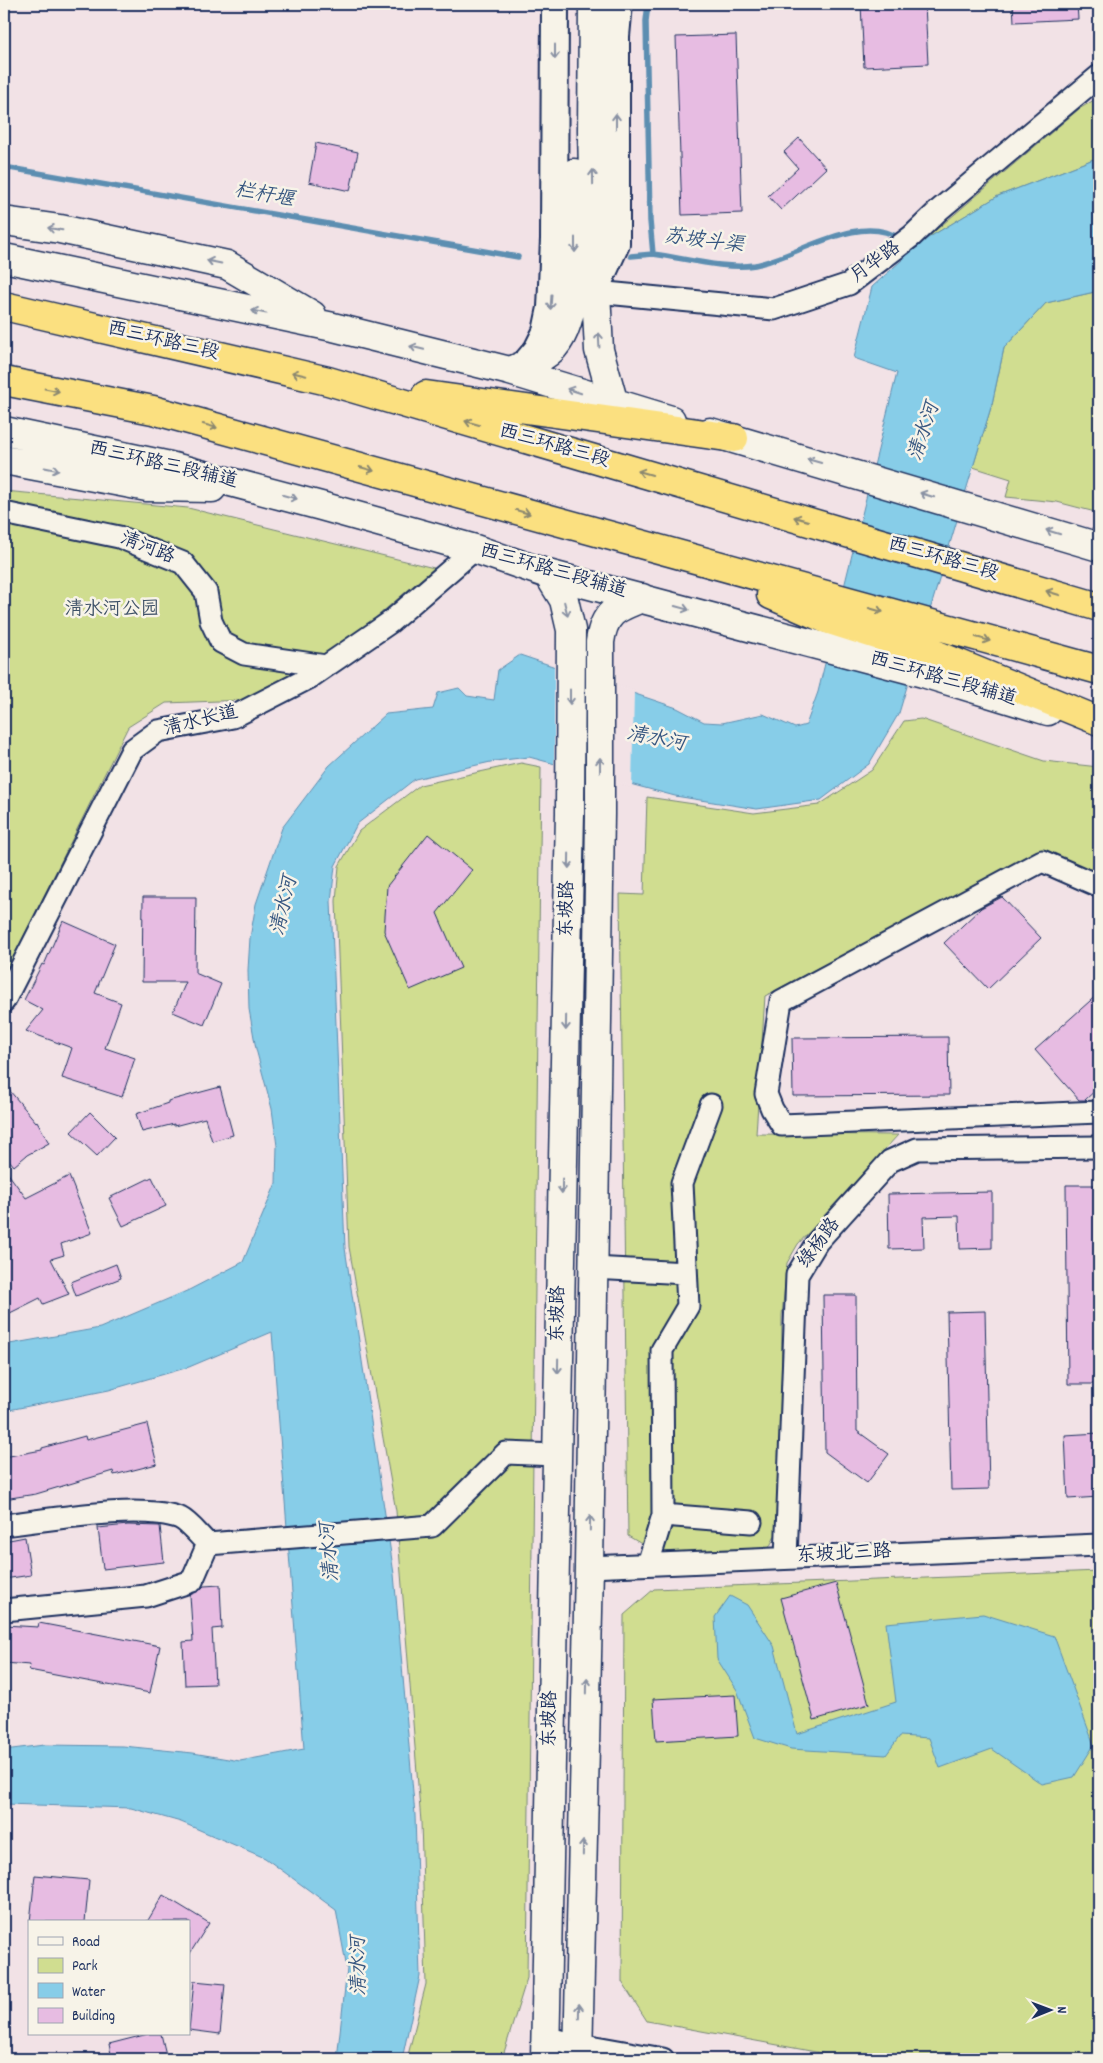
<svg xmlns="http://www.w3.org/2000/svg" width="1103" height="2063" viewBox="0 0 1103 2063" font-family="Dekko,'LXGW WenKai TC',sans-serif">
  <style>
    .green { fill: #d0dd90; stroke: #768677 }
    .water { fill: #87cde8; stroke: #5c8eb1 }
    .pier { fill: #f2e2e6 }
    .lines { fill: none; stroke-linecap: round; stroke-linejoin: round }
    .stream { stroke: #5c8eb1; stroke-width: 5.5 }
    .building { fill: #e7bce2; stroke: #1b2f5e }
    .minor-casing { stroke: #1b2f5e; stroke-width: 25 }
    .tertiary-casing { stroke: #1b2f5e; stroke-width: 30 }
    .secondary-casing { stroke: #1b2f5e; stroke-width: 31 }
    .trunk-casing { stroke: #1b2f5e; stroke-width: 31 }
    .minor { stroke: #f7f3e8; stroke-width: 21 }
    .tertiary { stroke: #f7f3e8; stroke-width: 26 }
    .secondary { stroke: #f7f3e8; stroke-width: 28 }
    .trunk { stroke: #fbe080; stroke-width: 28 }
    .oneway { stroke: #8991a3 }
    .oneway2 { stroke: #8b886f }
    .labels { text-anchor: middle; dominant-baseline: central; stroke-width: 5; stroke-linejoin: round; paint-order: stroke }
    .street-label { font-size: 19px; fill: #1b2f5e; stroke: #f7f3e8 }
    .park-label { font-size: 19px; fill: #3f5268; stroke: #f7f3e8 }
    .water-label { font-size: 20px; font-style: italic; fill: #365680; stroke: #f7f3e8 }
  </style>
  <rect width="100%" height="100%" fill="#f2e2e6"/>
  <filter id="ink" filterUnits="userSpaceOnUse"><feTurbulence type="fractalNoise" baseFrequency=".02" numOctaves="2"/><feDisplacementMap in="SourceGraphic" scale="10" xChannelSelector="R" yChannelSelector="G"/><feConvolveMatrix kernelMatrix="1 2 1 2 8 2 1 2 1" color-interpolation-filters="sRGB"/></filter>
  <g filter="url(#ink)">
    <path class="green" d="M1099,97V157L998,196L923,241L1079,109Z
      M1099,291V513L1057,502L1006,497L1011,479L973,467L992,404L1004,348L1046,303Z
      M4,491L188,508L434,568L347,642L245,700L166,703L128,727L4,976Z
      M921,719L1044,761L1099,767V876L1040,850L765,996L756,1134L898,1135L798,1244L787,1263L782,1315L780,1526L769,1548L657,1553L628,1536L620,894L644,895L647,797L754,813L819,805L872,770L904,721Z
      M521,763L541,767L527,1978L502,2059H407L426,1984L421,1822L396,1511L349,1247L336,901L339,866L359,831L420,785Z
      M1099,1571V2059H854L647,2021L622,1982L624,1615L654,1589Z"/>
    <path class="water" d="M1099,157V291L1046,303L1004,348L992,404L899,713L869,764L821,800L757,809L675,796L529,757L495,761L415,779L357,824L335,866L331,901L345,1248L394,1574L415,1815L420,1976L402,2059H337L347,1969L336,1910L265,1858L181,1822L131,1808L4,1804V1750L44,1745L123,1746L193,1753L240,1761L304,1749L272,1332L189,1367L109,1390L4,1411V1345L100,1328L189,1290L243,1262L276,1183L277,1146L272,1109L256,1049L249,1009L248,970L250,938L256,904L282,828L329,766L386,714L433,709L438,693L459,688L467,696L494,700L498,670L520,655L677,708L704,722L722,723L763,714L795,728L806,725L818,692L897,373L854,358L872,287L923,241L998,196Z
      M730,1596L747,1605L774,1646L797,1734L896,1702L886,1623L983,1614L1054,1636L1094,1745L1074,1777L1042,1784L992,1749L940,1768L929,1738L900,1736L886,1755L791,1749L755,1738L737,1690L717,1659L715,1617Z"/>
    <path class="pier" d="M554,664L634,691L632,787L554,766Z"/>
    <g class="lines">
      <path class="stream" d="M648,4L646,21L650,221L653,254C684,258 725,270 755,265C797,257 860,211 900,239
        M4,167L518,257
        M631,256L653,254"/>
    </g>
    <path class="building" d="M861,4H925L928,64L864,67Z
      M1013,4H1077L1078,19L1014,22Z
      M736,35L742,213L682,215L676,37Z
      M799,138L826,168L781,210L768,196L798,168L784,152Z
      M316,143L358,152L350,191L309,182Z
      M428,834L472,870L437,913L461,968L410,990L384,931L387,886Z
      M143,897H196L195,973L221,984L204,1025L173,1012L186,982H142Z
      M1002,897L1041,938L988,989L944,943L981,908Z
      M63,921L115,944L95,993L121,1003L105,1048L135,1058L122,1097L62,1078L72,1048L26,1031L43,1010L24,1000L42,964L44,965Z
      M1099,993V1087L1085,1100H1079L1035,1050Z
      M948,1037L949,1095L793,1096L792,1038Z
      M4,1084L36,1122L37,1121L49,1143L27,1155L14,1166L4,1154Z
      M220,1087L233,1135L212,1141L205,1118L174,1126V1124L142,1132L136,1114L168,1103V1101Z
      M90,1112L115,1137L97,1156L71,1132Z
      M4,1168L26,1198L69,1176L92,1233L61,1244L64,1255L51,1259L69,1294L43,1304L40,1298L4,1316Z
      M152,1177L166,1206L123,1226L109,1198Z
      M1066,1185H1099V1384H1068Z
      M992,1192V1248L960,1249L959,1216L923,1217L924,1248L889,1249L888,1194Z
      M116,1264L121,1278L76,1296L71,1282Z
      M823,1295H856L857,1431L889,1454L867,1483L825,1452Z
      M985,1311L989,1489L951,1490L947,1312Z
      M147,1424L157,1464L114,1475L113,1471L36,1494L4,1499V1457L42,1450V1448L85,1436L86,1440Z
      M1099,1433V1497L1068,1499L1065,1435Z
      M128,1525L160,1526L164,1562L103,1569L98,1528Z
      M25,1537L31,1575L4,1579V1541Z
      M836,1583L869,1704L814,1720L781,1598Z
      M220,1585L222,1628L212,1629L215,1684L185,1685L183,1642L193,1641L190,1595L200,1590L204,1586Z
      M39,1623L160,1646L150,1693L29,1670L30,1665L4,1663V1625L38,1627Z
      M735,1695L738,1736L656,1741L653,1699Z
      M35,1875L89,1880L85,1922H30Z
      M163,1895L209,1923L189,1955V1922H147Z
      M194,1981L225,1984L220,2034L189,2030Z
      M148,2034H161L167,2059H112L109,2044Z"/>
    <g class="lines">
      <defs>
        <path id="minor" d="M596,292L774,309L849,284L912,236L939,210L1099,76
          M4,513L119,537L183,563L206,592L211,621L221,642L244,654L326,666
          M1099,886L1042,861L781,1001L766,1094L772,1109L782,1125L1099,1112
          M4,1001L132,750L158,731L233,717L309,678L389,623L475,549
          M593,1268L686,1273
          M663,1515L751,1522
          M4,1525C48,1520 140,1503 180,1518C190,1523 200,1537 208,1544L432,1526L506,1453L556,1455
          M786,1558L797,1275L817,1242L890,1161L917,1149L1099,1147
          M648,1564L663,1515L662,1350L688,1306L682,1183L711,1105
          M589,1567L1099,1545
          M4,1610L146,1596L192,1581L208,1544
          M545,2038L663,2059"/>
        <path id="tertiary" d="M596,288L616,244V36L619,4
          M525,364L537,350L546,332L551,308L554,239L555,4"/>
        <path id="secondary" d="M593,4L592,130L596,292L599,350L614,404
          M4,221L60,229L227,265L312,315
          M4,258L333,327L510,371L671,420
          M510,371C524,365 544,359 554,347C584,314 575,216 574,173
          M4,431L170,466L321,506L475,549L548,574L923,673L1048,711
          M710,432L1099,547
          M4,460L147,487L212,488
          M545,2059L570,812L571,630L564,600L548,574
          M578,2059L589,1567L600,814V642C604,612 616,608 642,598"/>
        <path id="trunk" d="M4,306L328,381L1099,607
          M4,381L153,410L1099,670
          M426,395L734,438
          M771,595L826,619L930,652L1099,721"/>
      </defs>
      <use href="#minor" class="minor-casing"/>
      <use href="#tertiary" class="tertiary-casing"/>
      <use href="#secondary" class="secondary-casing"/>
      <use href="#trunk" class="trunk-casing"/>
      <use href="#minor" class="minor"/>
      <use href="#tertiary" class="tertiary"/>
      <use href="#secondary" class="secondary"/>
      <use href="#trunk" class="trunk"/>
    </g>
    <defs><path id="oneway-shaft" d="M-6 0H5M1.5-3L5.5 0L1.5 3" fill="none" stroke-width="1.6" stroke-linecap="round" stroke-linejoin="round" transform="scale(1.25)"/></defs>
    <g class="oneway">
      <use href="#oneway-shaft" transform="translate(555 52) rotate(90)"/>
      <use href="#oneway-shaft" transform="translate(616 121) rotate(-90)"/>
      <use href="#oneway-shaft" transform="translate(593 177) rotate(-91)"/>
      <use href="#oneway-shaft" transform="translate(55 229) rotate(-171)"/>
      <use href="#oneway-shaft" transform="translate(575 245) rotate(90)"/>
      <use href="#oneway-shaft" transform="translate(214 262) rotate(-168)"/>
      <use href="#oneway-shaft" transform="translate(551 302) rotate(94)"/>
      <use href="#oneway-shaft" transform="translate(259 312) rotate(-168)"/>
      <use href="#oneway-shaft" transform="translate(599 340) rotate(-93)"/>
      <use href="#oneway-shaft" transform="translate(417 348) rotate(-166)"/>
      <use href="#oneway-shaft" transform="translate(574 391) rotate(-162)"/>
      <use href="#oneway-shaft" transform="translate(814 461) rotate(-164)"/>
      <use href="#oneway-shaft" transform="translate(52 469) rotate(11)"/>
      <use href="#oneway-shaft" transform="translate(927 495) rotate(-163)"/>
      <use href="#oneway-shaft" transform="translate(290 497) rotate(15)"/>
      <use href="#oneway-shaft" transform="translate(1053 532) rotate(-163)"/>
      <use href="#oneway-shaft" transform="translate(682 608) rotate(15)"/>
      <use href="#oneway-shaft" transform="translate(566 609) rotate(76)"/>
      <use href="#oneway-shaft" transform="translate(570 697) rotate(90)"/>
      <use href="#oneway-shaft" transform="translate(600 765) rotate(-90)"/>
      <use href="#oneway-shaft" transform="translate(569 861) rotate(91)"/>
      <use href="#oneway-shaft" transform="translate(566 1023) rotate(91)"/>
      <use href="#oneway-shaft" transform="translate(562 1186) rotate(91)"/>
      <use href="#oneway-shaft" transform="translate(558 1366) rotate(91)"/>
      <use href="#oneway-shaft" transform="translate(590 1523) rotate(-89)"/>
      <use href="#oneway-shaft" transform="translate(587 1686) rotate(-89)"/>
      <use href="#oneway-shaft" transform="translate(583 1848) rotate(-89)"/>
      <use href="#oneway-shaft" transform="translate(579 2011) rotate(-89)"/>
    </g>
    <g class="oneway2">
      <use href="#oneway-shaft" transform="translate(299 374) rotate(-167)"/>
      <use href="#oneway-shaft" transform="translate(52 390) rotate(11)"/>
      <use href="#oneway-shaft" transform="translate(472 423) rotate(-164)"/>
      <use href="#oneway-shaft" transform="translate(210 426) rotate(15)"/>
      <use href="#oneway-shaft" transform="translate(367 469) rotate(15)"/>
      <use href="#oneway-shaft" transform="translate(645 473) rotate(-164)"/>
      <use href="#oneway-shaft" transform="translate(523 512) rotate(16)"/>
      <use href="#oneway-shaft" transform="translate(801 519) rotate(-164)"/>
      <use href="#oneway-shaft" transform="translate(1053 593) rotate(-163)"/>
      <use href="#oneway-shaft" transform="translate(876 610) rotate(16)"/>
      <use href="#oneway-shaft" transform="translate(983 639) rotate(15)"/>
    </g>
  </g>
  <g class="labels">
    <g class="street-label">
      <text transform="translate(876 263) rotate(-36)">月华路</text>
      <text transform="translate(163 342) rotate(13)">西三环路三段</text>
      <text transform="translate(554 447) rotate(16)">西三环路三段</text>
      <text transform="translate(163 466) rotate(13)">西三环路三段辅道</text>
      <text transform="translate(147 549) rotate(21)">清河路</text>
      <text transform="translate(943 560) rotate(16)">西三环路三段</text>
      <text transform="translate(553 572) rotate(16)">西三环路三段辅道</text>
      <text transform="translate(943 680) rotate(16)">西三环路三段辅道</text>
      <text transform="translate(201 722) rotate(-14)">清水长道</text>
      <text transform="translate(568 909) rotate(-89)">东坡路</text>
      <text transform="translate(820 1244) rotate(-54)">绿杨路</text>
      <text transform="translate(559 1314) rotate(-89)">东坡路</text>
      <text transform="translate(844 1555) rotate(-3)">东坡北三路</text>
      <text transform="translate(551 1719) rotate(-89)">东坡路</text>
    </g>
    <g class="park-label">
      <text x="112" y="610">清水河公园</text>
    </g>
    <g class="water-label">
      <text transform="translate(264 196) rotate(10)">栏杆堰</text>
      <text transform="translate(704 242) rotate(7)">苏坡斗渠</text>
      <text transform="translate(925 432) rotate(-72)">清水河</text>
      <text transform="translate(656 740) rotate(11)">清水河</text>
      <text transform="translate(285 906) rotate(-77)">清水河</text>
      <text transform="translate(331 1552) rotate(-95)">清水河</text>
      <text transform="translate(360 1966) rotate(-91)">清水河</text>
    </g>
  </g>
  <rect width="1103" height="2063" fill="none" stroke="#f7f3e8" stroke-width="20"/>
  <rect x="10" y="10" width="1083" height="2043" fill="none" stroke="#1b2f5e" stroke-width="2" filter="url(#ink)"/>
  <rect x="28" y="1920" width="162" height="115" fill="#f7f3e8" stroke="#9fa5b1"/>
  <rect x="38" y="1937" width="25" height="8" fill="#f7f3e8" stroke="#9fa5b1"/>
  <text x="72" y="1946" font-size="15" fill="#1b2f5e">Road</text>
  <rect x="38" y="1958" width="25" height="15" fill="#d0dd90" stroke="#9fa5b1"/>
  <text x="72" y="1970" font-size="15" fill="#1b2f5e">Park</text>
  <rect x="38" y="1983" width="25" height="15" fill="#87cde8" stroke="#9fa5b1"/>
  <text x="72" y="1996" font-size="15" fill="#1b2f5e">Water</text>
  <rect x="38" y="2008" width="25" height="15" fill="#e7bce2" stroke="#9fa5b1"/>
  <text x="72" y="2020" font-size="15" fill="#1b2f5e">Building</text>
  <g transform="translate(1050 2010) rotate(89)" stroke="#f7f3e8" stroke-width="4" paint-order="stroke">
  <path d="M0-4L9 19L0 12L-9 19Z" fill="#1b2f5e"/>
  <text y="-8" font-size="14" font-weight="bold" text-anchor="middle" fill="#1b2f5e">N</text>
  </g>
</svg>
